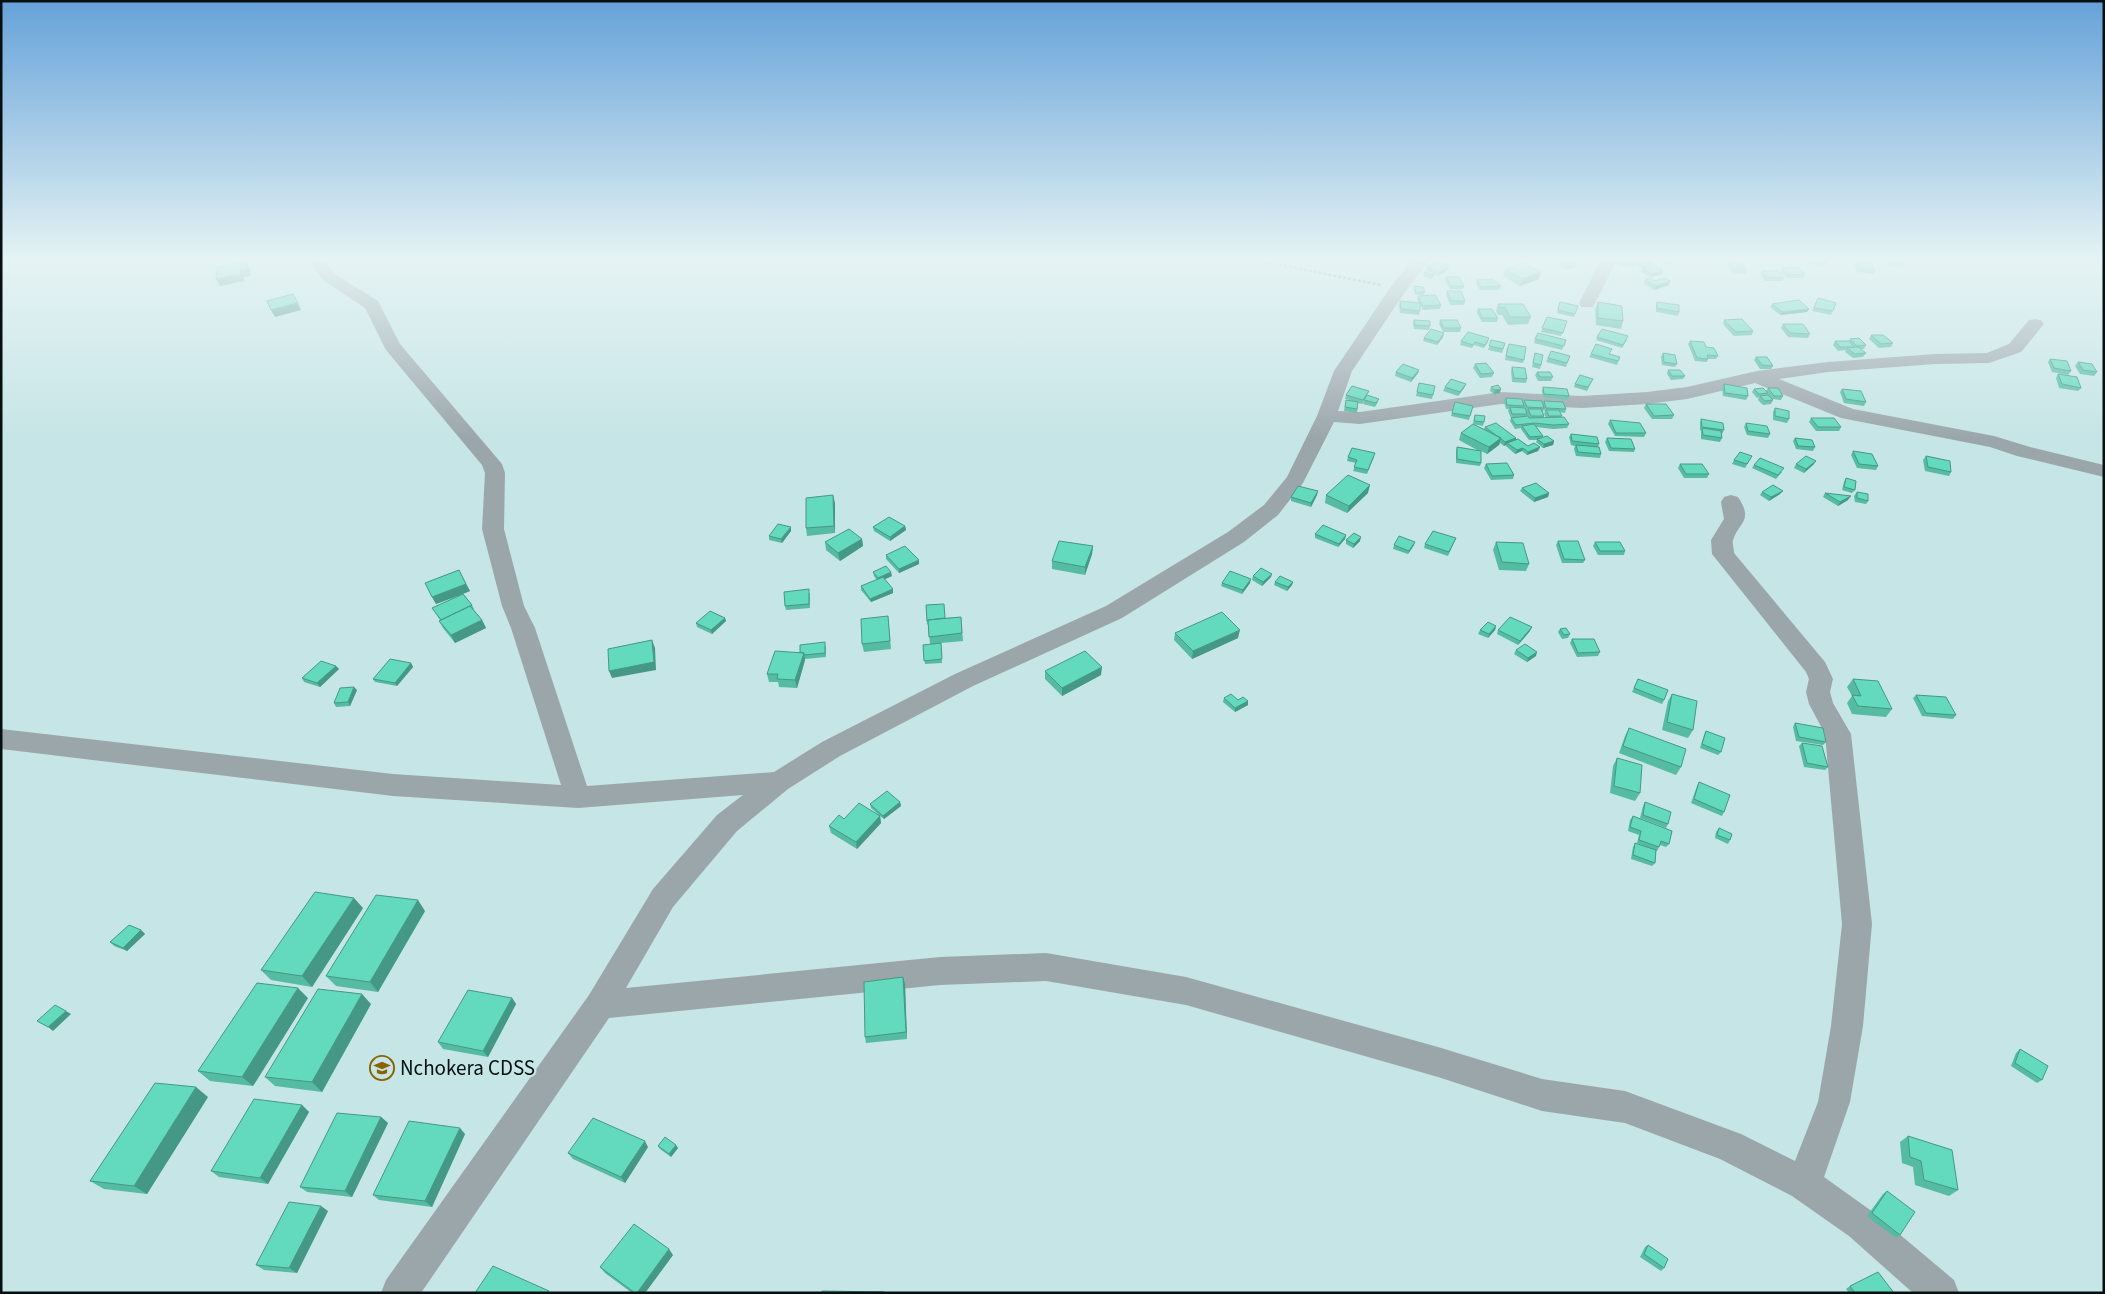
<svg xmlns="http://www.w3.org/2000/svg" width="2105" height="1294" viewBox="0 0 2105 1294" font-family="'Source Sans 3',sans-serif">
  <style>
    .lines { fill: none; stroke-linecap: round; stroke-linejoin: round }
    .path { stroke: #748a8b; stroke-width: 2.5; stroke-dasharray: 3 2; stroke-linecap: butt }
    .street { fill: #9ba6ab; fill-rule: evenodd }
    .wall { fill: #55bba3; fill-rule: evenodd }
    .shaded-wall { fill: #459885 }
    .building { fill: #63d9be; stroke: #459885 }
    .labels { text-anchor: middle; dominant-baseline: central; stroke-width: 4.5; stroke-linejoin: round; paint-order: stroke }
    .near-poi-label { font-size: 21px; fill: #061011; stroke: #c6e5e6; text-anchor: start }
  </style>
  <rect width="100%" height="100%" fill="#c6e5e6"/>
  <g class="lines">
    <path class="path" d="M1245,258L1381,285"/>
    <path class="street" d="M305,258H321L335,274L378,301L400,344L502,464L505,473L504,529L524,606L535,628L587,786L774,772L822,742L955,674L1106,606L1228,532L1264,505L1287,477L1317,416L1334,371L1392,285L1415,258H1431L1405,292L1352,371L1338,411L1360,412L1501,392L1582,396L1647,392L1687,387L1757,371L1828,362L1935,354L1987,353L2009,344L2029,320L2035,319L2041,320L2044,324L2021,352L1989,363L1935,364L1828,372L1779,379L1853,409L1994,436L2030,447L2104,465V477L2017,456L1990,447L1841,418L1755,383L1687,399L1647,404L1582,408L1501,404L1360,424L1334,422L1303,483L1278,515L1244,542L1122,618L973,686L840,756L788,789L737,831L673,907L626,988L940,957L1046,953L1186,977L1438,1047L1542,1079L1625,1091L1741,1134L1795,1161L1818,1102L1831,1026L1842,924L1825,734L1809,704L1806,692L1809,679L1806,672L1712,554L1711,540L1724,519L1721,502L1724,497L1731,495L1738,497C1754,521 1739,522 1733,540C1732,543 1734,549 1734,553L1825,662L1833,679L1830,692L1833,703L1851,734L1872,924L1863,1026L1850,1102L1824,1177L1873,1212L1954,1280L1959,1293H1913L1849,1236L1792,1196L1720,1159L1625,1123L1542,1111L1438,1077L1186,1005L1046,981L940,985L609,1018L421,1293H381L386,1280L589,995L653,889L717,815L743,795L578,808L393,796L1,749V729L393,774L561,785L511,628L502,606L482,529L485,473L482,465L386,350L365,308L323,280Z
      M1602,258H1618L1593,307H1581L1579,303Z"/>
  </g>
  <path class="wall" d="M1573,258H1587L1580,261Z
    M1618,258H1673L1675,261L1673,265L1662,264L1661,261H1652L1654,264L1653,265L1663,270L1662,274L1651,277L1641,272L1642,268L1647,267H1637L1634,263V264L1633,267L1619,266L1616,261Z
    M1683,258H1697V259H1685Z
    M1788,258H1798L1796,260Z
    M1807,258H1827L1826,264L1824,267L1805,263Z
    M1855,258L1875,271L1873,274L1857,272L1853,262Z
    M1889,258L1904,265L1902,268L1888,266L1887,262Z
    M1559,261L1575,267L1567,270L1558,265Z
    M1728,261L1747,270L1746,274L1733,273L1727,265Z
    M1449,266L1448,270L1438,276L1434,274V276L1430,279L1423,276L1424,272L1426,271L1427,267Z
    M1782,268L1805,274L1803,278H1787L1781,272Z
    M1505,269L1539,279L1520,286L1503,276Z
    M1762,271L1784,278L1782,281H1765L1760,274Z
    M1446,277L1464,286L1463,289H1450L1445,280Z
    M1477,280L1501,286L1499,290H1480L1476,283Z
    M1645,280L1655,281L1669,285L1654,290L1644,284Z
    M1414,286L1425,292L1424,295H1415L1414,290Z
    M1447,291L1465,301L1464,305H1450L1446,294Z
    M1418,296L1441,305L1440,309L1423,310L1420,305V311L1419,315L1400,313L1399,305L1400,301L1419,303L1417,300Z
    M1818,298L1836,303L1831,315L1812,311Z
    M1560,302L1578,306L1574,317L1557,313Z
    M1598,302L1623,321L1621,329L1596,325L1595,309Z
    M1657,302L1679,312L1678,316L1656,312V305Z
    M1498,304L1531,317L1528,324L1508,325L1502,315H1498L1496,311Z
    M1772,304L1809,309L1807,312L1780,315L1770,307Z
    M1478,309L1498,318L1497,322H1482L1477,313Z
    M1547,317L1567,321L1561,336L1541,332Z
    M1414,320L1430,326L1429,330L1414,329L1413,324Z
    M1440,320L1461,328L1460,332H1443L1439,324Z
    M1724,320L1753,331L1752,335L1734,336L1723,324Z
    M1783,324L1810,334L1808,338L1788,337L1781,328Z
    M1871,335L1893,343L1891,347L1879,348L1869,339Z
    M1443,337L1437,345L1423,341L1424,338Z
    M1597,337L1627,340L1622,348L1596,340Z
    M1489,338L1488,342L1484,348L1474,345L1472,348L1460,345L1461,341Z
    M1535,339L1566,340L1562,350L1534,343Z
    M1850,339L1866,345L1864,349H1860L1866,353L1863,357L1853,358L1845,352L1846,350L1838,351L1833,345L1835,341H1849Z
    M1491,340L1505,343L1502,353L1488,350Z
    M1690,341L1706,347L1718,356L1716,359H1708L1707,362L1695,361L1688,344Z
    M1507,347L1524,360L1523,363L1505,360Z
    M1551,351L1570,356L1566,367L1546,362Z
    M1535,353L1541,365L1540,369L1532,367Z
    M1663,353L1677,364L1675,367L1662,365L1661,357Z
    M1591,354H1610L1620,357L1617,365L1589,357Z
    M1756,357L1773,366L1771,369H1760L1754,360Z
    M2050,359L2071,371L2068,375L2052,372L2048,362Z
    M2078,362L2097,372L2094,376L2080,374L2075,366Z
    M1475,364L1494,373L1492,377L1480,378L1473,368Z
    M1512,367L1527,379L1526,383L1512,382L1511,371Z
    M1419,370L1418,373L1411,382L1395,376L1396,372Z
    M1668,370L1685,376L1683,379L1671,380L1667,374Z
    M1537,372L1553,377L1551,381H1538L1535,375Z
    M2058,374L2081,388L2078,391L2059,388L2056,378Z
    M1593,379L1587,391L1574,387L1575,384Z
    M1419,383L1435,386L1432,399L1416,396Z
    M1466,384L1464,388L1458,396L1443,391L1445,387Z
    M1724,384L1748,396L1746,400L1723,396L1722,388Z
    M1491,387L1500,393L1494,394L1490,391Z
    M1543,387L1569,396L1568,400L1543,397L1542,391Z
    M1768,388L1783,396L1781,400L1772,399L1773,400L1771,404L1763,405L1758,400L1759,397L1757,398L1752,392L1754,389L1766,391Z
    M1842,389L1866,402L1864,406L1844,403L1840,392Z
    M1369,391L1367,395L1378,402L1375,407L1363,404L1364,401L1362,404L1358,403L1357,413L1344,411L1346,400H1350L1345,399L1346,395Z
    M1506,398L1524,403V400L1543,404L1544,401L1566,409L1565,413L1560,412L1561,417L1569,424L1567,428L1553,429L1536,427L1543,436L1542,437L1554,441L1553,445L1543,448L1536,442L1537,440H1529L1521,429V428L1515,429L1510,421L1511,418L1508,411L1509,409H1506L1504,401ZM1544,409L1545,412L1544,413L1546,418H1544V416L1543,412Z
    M1455,402L1473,406L1469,420L1451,416Z
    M1646,404L1674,415L1672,419H1652L1644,408Z
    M1775,408L1789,419L1787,423L1773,420V412Z
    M1475,415L1484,422L1483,426L1473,424L1484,429L1485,427L1516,438V439L1528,446L1540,447L1538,451L1527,455L1522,451L1515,454L1506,446V445L1504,446L1500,443L1499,445L1487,454L1481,451V463L1480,466L1456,463V451L1457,447L1479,451L1459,440L1461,433L1473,424Z
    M1811,418L1841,427L1839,431H1816L1809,422Z
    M1701,419L1724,430L1722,434H1721L1722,438L1720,442L1701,439V431L1700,430V423Z
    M1610,420L1646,433L1644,437L1615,436L1608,424Z
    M1746,423L1770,434L1768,438L1747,435L1744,427Z
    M1571,434L1599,444L1598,447L1601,454L1600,458L1576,456L1574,449L1575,446L1571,445L1569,437Z
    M1607,438L1635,449L1634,452L1609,451L1605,442Z
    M1795,438L1815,447L1813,451L1796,449L1793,441Z
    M1853,451L1878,466L1876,470L1857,468L1851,455Z
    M1752,456L1745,468L1732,464L1734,460Z
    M1926,456L1951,472L1949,476L1925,471L1923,460Z
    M1348,457H1374L1367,474L1353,471L1356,463L1347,461Z
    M1486,464L1514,475L1513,479L1491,480L1484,468Z
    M1680,464L1709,474L1707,478H1684L1678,468Z
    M1796,464H1814L1804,473L1794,468Z
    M1754,465L1782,472L1776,479L1752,468Z
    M1846,478L1855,490L1852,493L1842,490L1844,482Z
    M1522,488L1549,493L1548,497L1534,502L1520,491Z
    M1762,492L1780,494L1769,501L1760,495Z
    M1857,492L1868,501L1866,504L1855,502L1854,496Z
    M1368,493L1347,513L1325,503L1326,495Z
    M1825,493L1848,500L1838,506L1823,497Z
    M1317,495L1311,507L1291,501V497Z
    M835,503V533L807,536L806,528Z
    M905,526L906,530L890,541L874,531L873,527Z
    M791,531L782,543L769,540V536Z
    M1315,534L1346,535L1345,539L1338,547L1315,538Z
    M1456,538L1448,556L1424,548L1425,544Z
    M862,539L863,546L840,561L826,550L825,542Z
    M1346,540L1360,541L1353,548L1346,544Z
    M1558,541L1585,560L1583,563H1562L1556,545Z
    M1496,542L1529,564L1526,571L1499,570L1493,550Z
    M1595,542L1625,551L1624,555H1598L1593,546Z
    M1394,545H1414L1408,554L1393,549Z
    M1093,546L1092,554L1085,575L1052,569V561Z
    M886,555L919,564L899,573L886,559Z
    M459,570L470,591L463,594L472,605L474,609H473L482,620L486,628L455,643L443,628L439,621L440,620L432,608L461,595L436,604L425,583Z
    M873,572L892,576L885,579L893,593L871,602L861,590V586L877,580L874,576Z
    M1253,576L1271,577L1262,586L1252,580Z
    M1275,582H1293L1292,585L1287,591L1274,585Z
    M1222,583H1250L1242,594L1221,586Z
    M810,593V608L786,610L785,606Z
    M926,605L945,618L961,617L963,641L941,643L942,663L925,664L923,645L930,644L928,624L927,625Z
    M888,616L891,649L864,652L862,644Z
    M725,618L726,621L712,634L697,627L696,623Z
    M1496,626L1495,630L1488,638L1478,634L1480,630Z
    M1560,629L1570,634L1568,638L1562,639L1558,632Z
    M1498,630L1530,631L1518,645L1497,634Z
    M1175,633L1238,638L1192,659L1174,640Z
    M1572,639L1600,652L1598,656L1577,657L1570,643Z
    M826,646V657L805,659V660L797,688L779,687L778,682H769L767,674L800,652Z
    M1516,650L1536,656L1527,662L1514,654Z
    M411,663L413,667L397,686L375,682L373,679Z
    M336,666L339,669L320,687L304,682L302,678Z
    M1045,671L1101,675L1062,696L1045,679Z
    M1638,679L1664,700L1662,704L1632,692Z
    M1853,679L1892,709L1886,717L1852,714L1847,703L1852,696L1847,687Z
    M357,690L350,706L336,707L334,703Z
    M1672,694L1693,730L1688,738L1662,730L1668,701Z
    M1916,695L1956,715L1953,719L1922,716L1913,698Z
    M1224,698L1248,701V705L1235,712L1223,702Z
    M1795,723L1826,742L1823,745L1796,741L1793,727Z
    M1629,728L1681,767L1676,775L1619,753L1625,736Z
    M1706,731L1721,752L1718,755L1700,748L1704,735Z
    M1802,743L1828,767L1825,770L1804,767L1799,746Z
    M1617,758L1640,793L1635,801L1610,793L1613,766Z
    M1699,782L1724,812L1722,816L1691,803L1697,786Z
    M900,802L901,806L884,819L880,816L881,823L857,849L831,833L829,826L844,819L879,815L871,808L870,804Z
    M1645,802L1668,824L1666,828L1640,818L1643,806Z
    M1633,816L1669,844L1666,847L1660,845L1657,851H1656L1655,863L1652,866L1631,859L1633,847L1635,843L1650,848L1637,843L1639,835L1628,831L1630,820Z
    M1719,828L1730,840L1728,844L1715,838L1716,832Z
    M363,908L312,987L271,980L261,970Z
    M425,911L378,992L336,986L326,976Z
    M141,930L145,934L127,951L114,946L110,942Z
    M903,977L905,984L907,1039L866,1043L865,1037Z
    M308,998L253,1086L210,1081L198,1071Z
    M512,998L516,1004L488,1057L443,1049L438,1042Z
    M371,1004L322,1092L275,1086L265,1077Z
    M2020,1049L2042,1080L2037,1083L2011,1066L2016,1053Z
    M208,1097L147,1194L104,1189L90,1181Z
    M302,1105L309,1112L268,1184L219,1177L211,1171Z
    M381,1117L388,1123L352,1197L307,1192L300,1187Z
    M465,1134L432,1207L379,1200L373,1195Z
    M1908,1136L1958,1190L1949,1196L1915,1185L1913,1167L1902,1163L1900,1142Z
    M658,1146L678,1148L671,1157L660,1149Z
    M648,1147L625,1183L573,1159L568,1153Z
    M1887,1191L1900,1235L1896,1238L1867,1216L1883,1194Z
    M328,1211L297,1273L264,1270L256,1265Z
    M1648,1245L1664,1268L1661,1271L1640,1257L1645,1247Z
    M673,1255L645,1293H632L605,1273L600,1267Z
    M1850,1286L1894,1293H1849L1846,1289Z"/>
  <path class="shaded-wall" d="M1581,258H1587L1580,261Z
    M247,262L250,269L251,276L244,277V281L220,286L216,279Z
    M1576,264L1575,267L1567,270L1569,266Z
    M1449,266L1448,270L1438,276L1439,272Z
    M1663,270L1662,274L1651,277L1652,274Z
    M1541,272L1539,279L1520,286L1522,279Z
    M1435,273L1434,276L1430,279L1431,275Z
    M1670,281L1669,285L1654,290L1656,286Z
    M298,303L301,310L275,317L271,310Z
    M1809,309L1807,312L1780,315L1782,312Z
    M1444,333L1443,337L1437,345L1438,342Z
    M1419,370L1418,373L1411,382L1412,378Z
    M1466,384L1464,388L1458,396L1460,392Z
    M1501,389L1500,393L1494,394L1495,390Z
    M1501,438L1499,445L1487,454L1489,447Z
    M1516,438L1515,441L1507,443L1506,445L1504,446L1505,442Z
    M1554,441L1553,445L1543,448L1544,444Z
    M1540,447L1538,451L1527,455L1528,452Z
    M1523,448L1522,451L1515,454L1517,450Z
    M1816,461L1814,464L1804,473L1806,469Z
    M1370,485L1368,493L1347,513L1349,506Z
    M1318,491L1317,495L1311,507V503Z
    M1783,491L1780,494L1769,501L1771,497Z
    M1549,493L1548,497L1534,502L1535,498Z
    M833,495L835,503V533L834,526Z
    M1851,496L1848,500L1838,506L1840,502Z
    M905,526L906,530L890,541V537Z
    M791,527V531L782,543L781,539Z
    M1346,535L1345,539L1338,547L1339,544Z
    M1361,537L1360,541L1353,548L1354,544Z
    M862,539L863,546L840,561L838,553Z
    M1415,542L1414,545L1408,554L1409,551Z
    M1093,546L1092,554L1085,575V567Z
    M919,560V564L899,573V569Z
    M891,572L892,576L879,582L878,578Z
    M1272,574L1271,577L1262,586L1263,582Z
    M1251,579L1250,583L1242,594L1243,590Z
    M1293,582L1292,585L1287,591L1288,587Z
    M466,584L470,591L436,604L432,597Z
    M893,589V593L871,602L870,599Z
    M725,618L726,621L712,634L711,630Z
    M482,620L486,628L455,643L451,635Z
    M1496,626L1495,630L1488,638L1489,634Z
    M1532,627L1530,631L1518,645L1520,641Z
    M1240,630L1238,638L1192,659L1193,651Z
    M652,640L655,648L656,670L612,678L609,671Z
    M1537,652L1536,656L1527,662L1528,658Z
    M804,653L805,660L797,688L795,680Z
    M411,663L413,667L397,686L395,683Z
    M336,666L339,669L320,687L317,683Z
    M1102,667L1101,675L1062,696V688Z
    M354,687L357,690L350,706L348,702Z
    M1248,701V705L1235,712V708Z
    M900,802L901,806L884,819L883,816Z
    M880,816L881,823L857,849L856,842Z
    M354,898L363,908L312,987L302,976Z
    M418,900L425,911L378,992L370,982Z
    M141,930L145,934L127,951L123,948Z
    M903,977L905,984L907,1039L906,1032Z
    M298,988L308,998L253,1086L242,1077Z
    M362,994L371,1004L322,1092L312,1082Z
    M512,998L516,1004L488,1057L483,1051Z
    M66,1011L71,1014L53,1031L48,1027Z
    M196,1087L208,1097L147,1194L134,1186Z
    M302,1105L309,1112L268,1184L260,1178Z
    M381,1117L388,1123L352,1197L345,1191Z
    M460,1128L465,1134L432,1207L425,1201Z
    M645,1141L648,1147L625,1183L621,1177Z
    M676,1145L678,1148L671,1157L669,1154Z
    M321,1206L328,1211L297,1273L289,1268Z
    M669,1249L673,1255L645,1293H637Z"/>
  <path class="building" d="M1618,258H1632L1634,264L1620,263Z
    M1635,258H1650L1654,264L1638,263Z
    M1662,258H1673L1675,261H1664Z
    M1808,258H1827L1826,264L1807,259Z
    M1855,258L1871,260L1875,271L1859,269Z
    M1889,258L1903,260L1904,265L1890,263Z
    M1567,259L1576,264L1569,266L1559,261Z
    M1437,261L1449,266L1439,272L1427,267Z
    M1728,261L1741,262L1747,270H1735Z
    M247,262V269L240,270L241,274L216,279L217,267Z
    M1524,263L1541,272L1522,279L1505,269Z
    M1653,265L1663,270L1652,274L1642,268Z
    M1798,267L1805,274L1789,275L1782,268Z
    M1427,270L1435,273L1431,275L1424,272Z
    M1762,271H1779L1784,278L1767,277Z
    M1446,277H1459L1464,286H1451Z
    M1650,278L1655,281L1664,278L1670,281L1656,286L1645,280Z
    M1492,279L1501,286L1481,287L1477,280Z
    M1414,286L1423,287L1425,292H1416Z
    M1447,291H1461L1465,301H1451Z
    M293,294L298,303L271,310L267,301Z
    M1435,295L1441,305L1423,306L1418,296Z
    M1818,298L1836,303L1833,311L1814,308Z
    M1799,300L1809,309L1782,312L1772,304Z
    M1400,301L1420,303V311L1401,309Z
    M1560,302L1578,306L1575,314L1558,310Z
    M1598,302L1622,306L1623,321L1598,318Z
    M1657,302L1679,305V312L1657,308Z
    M1498,304H1523L1531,317H1510L1505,307L1500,308Z
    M1478,309H1492L1498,318H1483Z
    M1547,317L1567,321L1563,333L1542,328Z
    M1742,319L1753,331L1736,332L1724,320Z
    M1414,320L1430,321V326L1415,325Z
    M1440,320H1457L1461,328H1444Z
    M1783,324H1803L1810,334L1790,333Z
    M1431,329L1444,333L1438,342L1424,338Z
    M1602,329L1628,336L1623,345L1597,337Z
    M1468,332L1489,338L1485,345L1475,342L1473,345L1461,341Z
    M1538,333L1566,340L1564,346L1535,339Z
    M1871,335H1883L1893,343L1881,344Z
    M1859,338L1866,345L1857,346L1850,339Z
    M1491,340L1505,343L1503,349L1489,346Z
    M1690,341L1704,342L1706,347L1714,348L1718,356L1707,355L1708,359L1697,358Z
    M1835,341H1849L1854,347H1840Z
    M1509,344L1526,347L1524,360L1506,356Z
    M1596,344L1612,349L1609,354L1620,357L1618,361L1591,354Z
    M1858,347L1866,353L1855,354L1847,348Z
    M1551,351L1570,356L1567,363L1548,358Z
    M1535,353L1543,355L1541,365L1533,363Z
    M1663,353L1675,355L1677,364L1664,362Z
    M1756,357H1767L1773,366L1762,365Z
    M2050,359L2067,361L2071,371L2054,368Z
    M2078,362L2092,364L2097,372L2083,370Z
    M1486,363L1494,373L1481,374L1475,364Z
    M1403,364L1419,370L1412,378L1396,372Z
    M1512,367L1525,368L1527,379L1514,378Z
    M1668,370H1680L1685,376H1672Z
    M1537,372H1550L1553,377H1540Z
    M2058,374L2077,377L2081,388L2062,384Z
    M1580,375L1593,379L1588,387L1575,384Z
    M1451,379L1466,384L1460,392L1445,387Z
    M1419,383L1435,386L1433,395L1417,392Z
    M1724,384L1747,388L1748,396L1725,393Z
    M1498,385L1501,389L1495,390L1491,387Z
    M1352,386L1369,391L1363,400L1346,395Z
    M1543,387L1567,389L1569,396L1544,394Z
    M1763,388L1768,393L1759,394L1754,389Z
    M1768,388H1778L1783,396H1774Z
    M1842,389L1861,391L1866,402L1846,399Z
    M1367,395L1379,399L1376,403L1364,400Z
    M1768,395L1773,400L1765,401L1760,396Z
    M1506,398L1522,399L1524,406L1507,405Z
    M1346,400L1358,402L1357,409L1345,407Z
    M1524,400L1542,401L1544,408L1527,407Z
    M1544,401L1563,402L1566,409L1546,408Z
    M1455,402L1473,406L1470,416L1452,413Z
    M1646,404H1666L1674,415L1654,416Z
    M1510,407L1525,408L1527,414H1512Z
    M1775,408L1789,411V419L1775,416Z
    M1528,409H1541L1544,416H1531Z
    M1546,410H1559L1562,416H1549Z
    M1475,415L1485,416L1484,422L1474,421Z
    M1528,416L1529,418L1564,417L1569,424L1554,425L1534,423L1516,425L1511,418Z
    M1811,418H1834L1841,427H1818Z
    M1701,419L1723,423L1724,430L1702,427Z
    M1610,420L1640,423L1646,433H1616Z
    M1496,423L1516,438L1505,442L1500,438H1501L1497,436L1485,427Z
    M1746,423L1767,426L1770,434L1748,431Z
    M1473,424L1501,438L1489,447L1461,433Z
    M1534,424L1543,436L1530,437L1522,426Z
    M1702,428L1721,431L1722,438L1703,435Z
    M1571,434L1597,437L1599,444L1572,441Z
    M1547,436L1554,441L1544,444L1537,439Z
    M1607,438L1631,439L1635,449L1611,448Z
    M1795,438L1812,440L1815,447L1798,446Z
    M1518,439L1528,446L1534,443L1540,447L1528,452L1523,448L1517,450L1507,443Z
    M1576,445L1599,447L1601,454L1578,452Z
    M1457,447L1481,451V463L1457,459Z
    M1352,448L1375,453L1368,470L1354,467L1357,460L1348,457Z
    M1853,451L1872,454L1878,466L1859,464Z
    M1740,452L1752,456L1747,464L1734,460Z
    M1806,456L1816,461L1806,469L1796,464Z
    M1926,456L1950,461L1951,472L1928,467Z
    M1760,458L1784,468L1778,475L1754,465Z
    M1507,463L1514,475L1492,476L1486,464Z
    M1680,464H1702L1709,474H1686Z
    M1348,475L1370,485L1349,506L1326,495Z
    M1846,478L1856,481L1855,490L1844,487Z
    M1536,483L1549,493L1535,498L1522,488Z
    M1773,485L1783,491L1771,497L1762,492Z
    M1298,486L1318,491L1311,503L1291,497Z
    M1857,492L1868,494V501L1857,498Z
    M1825,493L1851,496L1840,502Z
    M833,495L834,526L806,528V498Z
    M889,517L905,526L890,537L873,527Z
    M778,524L791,527L781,539L769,536Z
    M1323,525L1346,535L1339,544L1315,534Z
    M849,529L862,539L838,553L825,542Z
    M1433,531L1456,538L1449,552L1425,544Z
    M1354,533L1361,537L1354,544L1346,540Z
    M1399,536L1415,542L1409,551L1394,545Z
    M1059,541L1093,546L1085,567L1052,561Z
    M1558,541H1578L1585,560L1564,559Z
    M1496,542L1523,543L1529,564L1502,562Z
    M1595,542H1620L1625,551H1600Z
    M905,546L919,560L899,569L886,555Z
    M886,566L891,572L878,578L873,572Z
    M1261,568L1272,574L1263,582L1253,576Z
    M459,570L466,584L432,597L425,583Z
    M1230,571L1251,579L1243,590L1222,583Z
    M1280,576L1293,582L1288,587L1275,582Z
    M883,577L893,589L870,599L861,586Z
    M809,589V604L785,606L784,592Z
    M463,594L472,605L441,620L432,608Z
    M944,604L945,618L928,620L927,621L926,605Z
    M470,606L482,620L451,635L439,621Z
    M710,611L725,618L711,630L696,623Z
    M1222,612L1240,630L1193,651L1175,633Z
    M888,616L890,641L862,644L861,619Z
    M961,617L962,633L929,637L928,620Z
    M1510,617L1532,627L1520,641L1498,630Z
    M1488,622L1496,626L1489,634L1480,630Z
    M1566,628L1570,634L1564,635L1560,629Z
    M1572,639H1594L1600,652L1578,653Z
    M652,640L654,662L609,671L608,649Z
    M825,642V653L804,655V653L800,652V645Z
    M941,643L942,659L924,661L923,645Z
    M1525,644L1537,652L1528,658L1516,650Z
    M775,651L804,653L795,680L777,679L778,674H767Z
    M1085,651L1102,667L1062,688L1045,671Z
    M390,659L411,663L395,683L373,679Z
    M321,661L336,666L317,683L302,678Z
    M1638,679L1668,690L1664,700L1634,688Z
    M1853,679L1878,681L1892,709L1858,706L1852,695L1861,696Z
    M354,687L348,702L334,703L340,688Z
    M1231,694L1238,700L1243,697L1248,701L1235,708L1224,698Z
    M1672,694L1697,701L1693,730L1667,722Z
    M1916,695L1946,697L1956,715L1926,713Z
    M1795,723L1823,728L1826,742L1799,737Z
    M1629,728L1686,749L1681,767L1623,746Z
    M1706,731L1725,738L1721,752L1702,744Z
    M1802,743L1822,746L1828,767L1807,763Z
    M1617,758L1642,765L1640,793L1614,786Z
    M1699,782L1730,795L1724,812L1694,799Z
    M887,791L900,802L883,816L870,804Z
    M1645,802L1671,812L1668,824L1643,815Z
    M859,803L880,816L856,842L829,826L839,815L844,819Z
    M1633,816L1672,831L1669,844L1661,841L1659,847L1639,840L1641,831L1630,827Z
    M1719,828L1732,834L1730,840L1717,835Z
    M1635,843L1656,850L1655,863L1633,855Z
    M315,892L354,898L302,976L261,970Z
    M376,895L418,900L370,982L326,976Z
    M129,925L141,930L123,948L110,942Z
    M903,977L906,1032L865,1037L864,982Z
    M257,983L298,988L242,1077L198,1071Z
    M318,989L362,994L312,1082L265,1077Z
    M468,990L512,998L483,1051L438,1042Z
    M55,1005L66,1011L48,1027L37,1021Z
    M2020,1049L2048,1066L2042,1080L2015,1063Z
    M155,1083L196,1087L134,1186L90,1181Z
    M254,1099L302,1105L260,1178L211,1171Z
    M337,1113L381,1117L345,1191L300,1187Z
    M593,1118L645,1141L621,1177L568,1153Z
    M409,1121L460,1128L425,1201L373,1195Z
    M1908,1136L1952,1150L1958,1190L1924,1180L1921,1161L1910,1157Z
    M665,1137L676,1145L669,1154L658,1146Z
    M1887,1191L1915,1212L1900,1235L1872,1213Z
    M289,1202L321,1206L289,1268L256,1265Z
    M634,1224L669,1249L637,1293H635L600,1267Z
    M1648,1245L1668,1259L1664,1268L1644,1254Z
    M493,1266L549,1291L548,1293H475Z
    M1878,1272L1894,1293H1855L1850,1286Z
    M822,1291L884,1292L821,1293Z"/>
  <linearGradient id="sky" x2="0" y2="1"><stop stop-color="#65a2d9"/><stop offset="0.59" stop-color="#e5f3f4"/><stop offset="1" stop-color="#e5f3f4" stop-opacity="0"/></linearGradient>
  <rect width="2105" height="439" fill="url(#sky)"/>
  <defs>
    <symbol id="school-ring" viewBox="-11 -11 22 22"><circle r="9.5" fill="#c6e5e6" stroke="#886300" stroke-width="1.5"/><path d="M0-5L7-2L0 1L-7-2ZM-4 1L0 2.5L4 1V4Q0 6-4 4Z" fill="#886300"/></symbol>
  </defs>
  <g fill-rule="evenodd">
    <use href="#school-ring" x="368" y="1054" width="28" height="28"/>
  </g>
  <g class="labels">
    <g class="near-poi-label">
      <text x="400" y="1068">Nchokera CDSS</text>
    </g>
  </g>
  <rect width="2105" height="1294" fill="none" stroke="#061011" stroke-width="5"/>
</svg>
